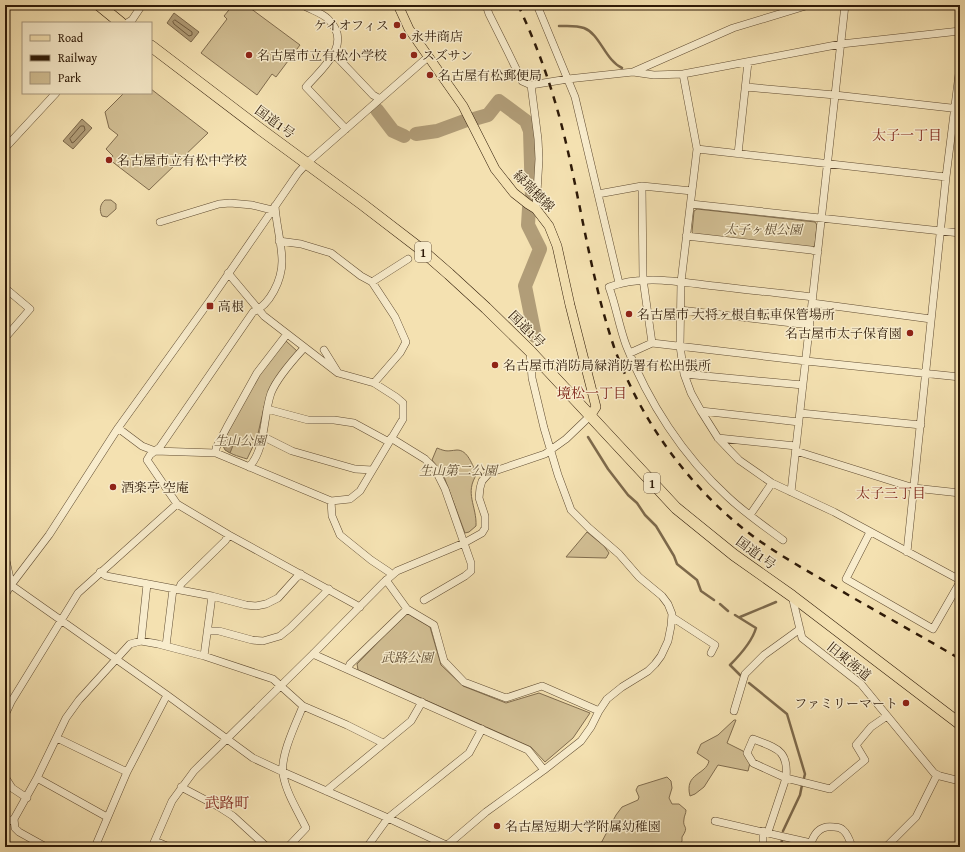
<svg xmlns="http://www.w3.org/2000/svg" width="965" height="852" viewBox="0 0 965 852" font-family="'Gentium Book Plus','Noto Serif JP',serif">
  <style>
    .green { fill: #d2bf94; stroke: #806c4e }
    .water { fill: #b19d78; stroke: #7d694b }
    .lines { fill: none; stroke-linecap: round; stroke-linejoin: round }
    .shore { stroke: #705c40; stroke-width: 1 }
    .stream { stroke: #7d694b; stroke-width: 2.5 }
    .river { stroke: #b19d78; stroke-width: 14 }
    .minor-casing { stroke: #604c32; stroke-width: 8 }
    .major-casing { stroke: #2e1a08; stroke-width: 10 }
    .highway-casing { stroke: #2e1a08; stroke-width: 12 }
    .minor { stroke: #f8eccc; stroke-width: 7 }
    .major { stroke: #f4e1b1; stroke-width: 9 }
    .highway { stroke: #f4e1b1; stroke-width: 11 }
    .rail { stroke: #2e1a08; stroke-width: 2.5; stroke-dasharray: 7 7; stroke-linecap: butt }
    .poi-dot { fill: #8f2418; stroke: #f8eccc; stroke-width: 1.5 }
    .labels { text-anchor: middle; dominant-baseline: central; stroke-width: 3; stroke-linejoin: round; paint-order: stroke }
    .shield { fill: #f8eccc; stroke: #6b5943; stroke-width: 1 }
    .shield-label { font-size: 12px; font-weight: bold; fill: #2e1a08 }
    .poi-label { font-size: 13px; fill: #2e1a08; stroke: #f8eccc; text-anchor: start }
    .street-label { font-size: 13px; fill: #2e1a08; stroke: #f8eccc }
    .park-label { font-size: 13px; font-style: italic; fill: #5f4c32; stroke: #f8eccc }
    .neighbourhood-label { font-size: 14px; fill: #7a1f14; stroke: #f8eccc }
    .quarter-label { font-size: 15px; fill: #7a1f14; stroke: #f8eccc }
  </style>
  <rect width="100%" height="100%" fill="#f4e1b1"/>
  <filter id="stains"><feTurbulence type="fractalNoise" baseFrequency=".005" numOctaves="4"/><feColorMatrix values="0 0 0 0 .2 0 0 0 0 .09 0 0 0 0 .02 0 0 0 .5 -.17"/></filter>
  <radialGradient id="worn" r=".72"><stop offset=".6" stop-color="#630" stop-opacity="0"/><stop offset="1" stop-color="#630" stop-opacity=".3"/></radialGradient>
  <path class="green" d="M233,5H246L300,45L276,77L272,74L257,95L201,53L227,19L224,16Z
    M151,89L208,133L149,190L110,160L113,156L106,149L118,135L109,128L105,112L124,93H151Z
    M105,200H111L116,204V209L107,217L102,216C99,210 100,204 105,200Z
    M697,209L815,222L817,225L815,245L812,248L694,235L692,232L694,211Z
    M286,341L297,351L272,383L265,403L257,438L247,459C238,456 227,454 223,446L225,438L259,373Z
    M437,448C447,452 447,451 457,450C468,450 472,465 477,474C464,493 477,506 476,526L469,532L465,533L443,474L432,460Z
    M587,532L604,546L609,553L606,558L566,557Z
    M408,614L430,627L441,665L463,686L506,703L539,693L590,713L573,738L545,762L531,747L358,670L357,664L404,615Z
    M734,720H736L727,743L743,751L750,763L748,771L718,765L704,787L695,794L690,796C684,773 706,775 709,761L697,753L701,744L718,735Z
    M667,777L671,781L672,788L669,798L672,804H679L686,810C686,814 684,816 684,819C682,829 690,825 682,837V841L679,847H599L616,815L622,807L638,800L639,797L636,790L638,786Z"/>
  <path class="water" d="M174,13L199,32L191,42L167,23Z
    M82,119L92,128L73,149L63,141Z
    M229,437L234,443L230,453L225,450L223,446L225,438Z"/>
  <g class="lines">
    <path class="shore" d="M175,20L192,32V35L189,36L174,24L173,22Z
      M81,126H84L85,130L74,142L72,143L70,139Z"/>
    <path class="stream" d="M559,26C567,26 576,25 584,28C600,34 605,60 622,68
      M588,437L608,469L628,495L637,503L645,515L656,526L674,556L677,564L697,580L701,591L714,600
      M720,604L728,611
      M735,615L756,628C752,642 740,655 730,665L741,676
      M740,617L776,602
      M749,683L787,714L805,774L804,778
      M783,831L800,795L802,785
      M781,847L782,839"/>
    <path class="river" d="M377,110L393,131L404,136
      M474,119L488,115L499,101L526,121L530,131L532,198L529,208L528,225L540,249L525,286L535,336
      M416,134L437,131L467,120"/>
    <defs>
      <path id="minor" d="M303,5C311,10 322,13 328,19C354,44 322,68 306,87L346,129
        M486,5L489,14L508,52L522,81L531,85L568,79L633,72L733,28L809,5
        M537,5L575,97L619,283
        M127,23L132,20L142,5
        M335,55L373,95L380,99
        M633,72L654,75L683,74L841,44L960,31
        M683,74L697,149L681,282L680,346L684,374L691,393L701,411L718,438L739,460L772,483L834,512L960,580
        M531,85L538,139L539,159L536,209
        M746,87L835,95L960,109
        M5,148L56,93
        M697,149L946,177
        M738,154L748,62
        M642,186L643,279L652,343
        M598,194L642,186L692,191
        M691,204L960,233
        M275,206C276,223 282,245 282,261C282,280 270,305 253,312L160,447L150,455L147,460L177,504L229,535L360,607
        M160,222L219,204L230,203L252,205L272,210
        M686,236L811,250L818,252
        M279,241L301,244L331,253L361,276L372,282L395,317L406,342L400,353L374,383
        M372,282L408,259
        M5,288L30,309L5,338
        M812,303L931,319
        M680,310L810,325
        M324,350L337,371
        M530,351L532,378L544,428L558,475L571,510L589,528L619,554L639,577L662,596L668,604L672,614L671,626L668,641L661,656L655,664L648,671L622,687L607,699L599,711L591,727L581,741L544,770
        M630,353L652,343L806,361L960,377
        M684,374L803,385
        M267,409L308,420H334L354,423L389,442
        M701,411L799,422
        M800,413L921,425
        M118,428L142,446L155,451L216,453L331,501L350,499L360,491L403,419V403L396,397L374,383L338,373L264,316L228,273
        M262,436L292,451L355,469L372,470
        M391,438L425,459L435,469L445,489L471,563V571L465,576L424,600
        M718,438L796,446
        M796,451L914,488L960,493
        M216,453V448L227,427L257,373L287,334
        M249,467C266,449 263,416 271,393C277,378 293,360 304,348
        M791,492L845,5
        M331,501L332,516L340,535L371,560L389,572L391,576
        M750,515L772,483
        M870,532L846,579L933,629L960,582
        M783,540C764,526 745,513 728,497C683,456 648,402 626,345C619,326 616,306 609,287C643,274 680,282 715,286C748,290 780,293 812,297
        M907,552L946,177L960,66
        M5,556L9,574L11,585L167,695L253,758L283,772L388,818L446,845
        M100,572L106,576L212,596L246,605L256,606L266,604L278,598L296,578L301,574
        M386,580L407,609L434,625L444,661L464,682L506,698L542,686L599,711
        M179,589L181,584L225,541L229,535
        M5,595L11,585L49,535L118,428L211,299L298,173L307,163L429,56
        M792,596L802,638L861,684L934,773L940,776L960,781
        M672,617L715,645L711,653
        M208,631H219L252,640L263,641L280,636L290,628L329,589
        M141,641L147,584
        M166,646L173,589
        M313,654L528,750L544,770L486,812L445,847
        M204,656L212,596
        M348,669L350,664L407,609
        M734,711L745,674L764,655L800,629
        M5,715L11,702L78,593L177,504
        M57,738L127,772
        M753,739C775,748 789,749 786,778L753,763L747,753Z
        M5,777L12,788L27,798
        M37,778L107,817
        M181,787L219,807L233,816L267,847
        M326,791L411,721L422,702
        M715,821L811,843
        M5,822L14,819
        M768,832L786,778L830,789L865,760L856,745L871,727L887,716
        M155,841L169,847
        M46,847L19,832L15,828L14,819L37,778L66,718L79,700L130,644L141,641L158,644L204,656L273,679L303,706L347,725L383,743
        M95,847L127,772L167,695
        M152,847L172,801L194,771L313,654L383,583L397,571L464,543L482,533L485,528V516L479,498L480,488L482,481L489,473L545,454L566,439L590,416
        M288,847L306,828C298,811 286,793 283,774C280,756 296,723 303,706
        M367,847L388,818L469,753L482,729
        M763,847V831
        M810,847C813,834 820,825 834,827C837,827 841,828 843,830C848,834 850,841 852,847
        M886,847L916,817L937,775"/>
      <path id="major" d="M398,5L409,29L463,106L495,169L514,193L528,204L536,209L549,226L557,246L570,305L596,407L590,416"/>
      <path id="highway" d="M99,5L121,23
        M151,46L260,129L362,204L418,247L449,274L486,308L530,351L676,508L734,555L792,596L960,724"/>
    </defs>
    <use href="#minor" class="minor-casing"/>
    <use href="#major" class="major-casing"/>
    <use href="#highway" class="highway-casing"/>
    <use href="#minor" class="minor"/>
    <use href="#major" class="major"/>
    <use href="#highway" class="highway"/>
    <path class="rail" d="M518,5C539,49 555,96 566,143C577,190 585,237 596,283C601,305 607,326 614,347C641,422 691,490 754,537C779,555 806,570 833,586C875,611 918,634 960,659"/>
  </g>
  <g class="poi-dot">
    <circle cx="397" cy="25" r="4"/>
    <circle cx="403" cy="36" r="4"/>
    <circle cx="249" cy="55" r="4"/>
    <circle cx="414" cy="55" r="4"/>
    <circle cx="430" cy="75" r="4"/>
    <circle cx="109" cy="160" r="4"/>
    <rect x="206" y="302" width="8" height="8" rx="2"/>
    <circle cx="629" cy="314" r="4"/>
    <circle cx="910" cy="333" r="4"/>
    <circle cx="495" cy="365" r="4"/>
    <circle cx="113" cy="487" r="4"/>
    <circle cx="906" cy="703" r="4"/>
    <circle cx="497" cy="826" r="4"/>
  </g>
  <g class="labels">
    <g class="shield">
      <rect x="415" y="242" width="16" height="20" rx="3"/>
      <rect x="644" y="473" width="16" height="20" rx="3"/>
    </g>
    <g class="shield-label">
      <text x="423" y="252">1</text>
      <text x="652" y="483">1</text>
    </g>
    <g class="poi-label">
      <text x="389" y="25" text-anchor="end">ケイオフィス</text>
      <text x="411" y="36">永井商店</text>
      <text x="257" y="55">名古屋市立有松小学校</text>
      <text x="422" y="55">スズサン</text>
      <text x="438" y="75">名古屋有松郵便局</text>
      <text x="117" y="160">名古屋市立有松中学校</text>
      <text x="218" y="306">高根</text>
      <text x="637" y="314">名古屋市 大将ヶ根自転車保管場所</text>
      <text x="902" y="333" text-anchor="end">名古屋市太子保育園</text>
      <text x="503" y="365">名古屋市消防局緑消防署有松出張所</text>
      <text x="121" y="487">酒楽亭 空庵</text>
      <text x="898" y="703" text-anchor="end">ファミリーマート</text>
      <text x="505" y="826">名古屋短期大学附属幼稚園</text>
    </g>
    <g class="street-label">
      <text transform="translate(275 122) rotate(36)">国道1号</text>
      <text transform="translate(534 191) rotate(45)">緑瑞穂線</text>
      <text transform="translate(527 329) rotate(45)">国道1号</text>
      <text transform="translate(756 553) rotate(36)">国道1号</text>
      <text transform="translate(849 661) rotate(39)">旧東海道</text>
    </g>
    <g class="park-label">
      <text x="763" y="229">太子ヶ根公園</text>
      <text x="240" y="440">生山公園</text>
      <text x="458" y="470">生山第二公園</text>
      <text x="407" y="657">武路公園</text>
    </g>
    <g class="neighbourhood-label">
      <text x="907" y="135">太子一丁目</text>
      <text x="592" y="393">境松一丁目</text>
      <text x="891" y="493">太子三丁目</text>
    </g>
    <g class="quarter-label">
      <text x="227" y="802">武路町</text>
    </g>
  </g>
  <rect width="965" height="852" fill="none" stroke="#f4e1b1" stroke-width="20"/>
  <rect x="6" y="6" width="953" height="840" fill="none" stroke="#2e1a08" stroke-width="2"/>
  <rect x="10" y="10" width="945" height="832" fill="none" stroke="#2e1a08"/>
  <rect x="22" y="22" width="130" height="72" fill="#f8eccc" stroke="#a7987e"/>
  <rect x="30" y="35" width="20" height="6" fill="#f4e1b1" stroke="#a7987e"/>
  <text x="58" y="42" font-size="12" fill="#2e1a08">Road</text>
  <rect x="30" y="55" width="20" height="6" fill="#2e1a08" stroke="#a7987e"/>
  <text x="58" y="62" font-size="12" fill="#2e1a08">Railway</text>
  <rect x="30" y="72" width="20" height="12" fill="#d2bf94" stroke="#a7987e"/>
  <text x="58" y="82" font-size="12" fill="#2e1a08">Park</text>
  <rect width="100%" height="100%" filter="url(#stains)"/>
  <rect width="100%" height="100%" fill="url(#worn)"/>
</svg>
